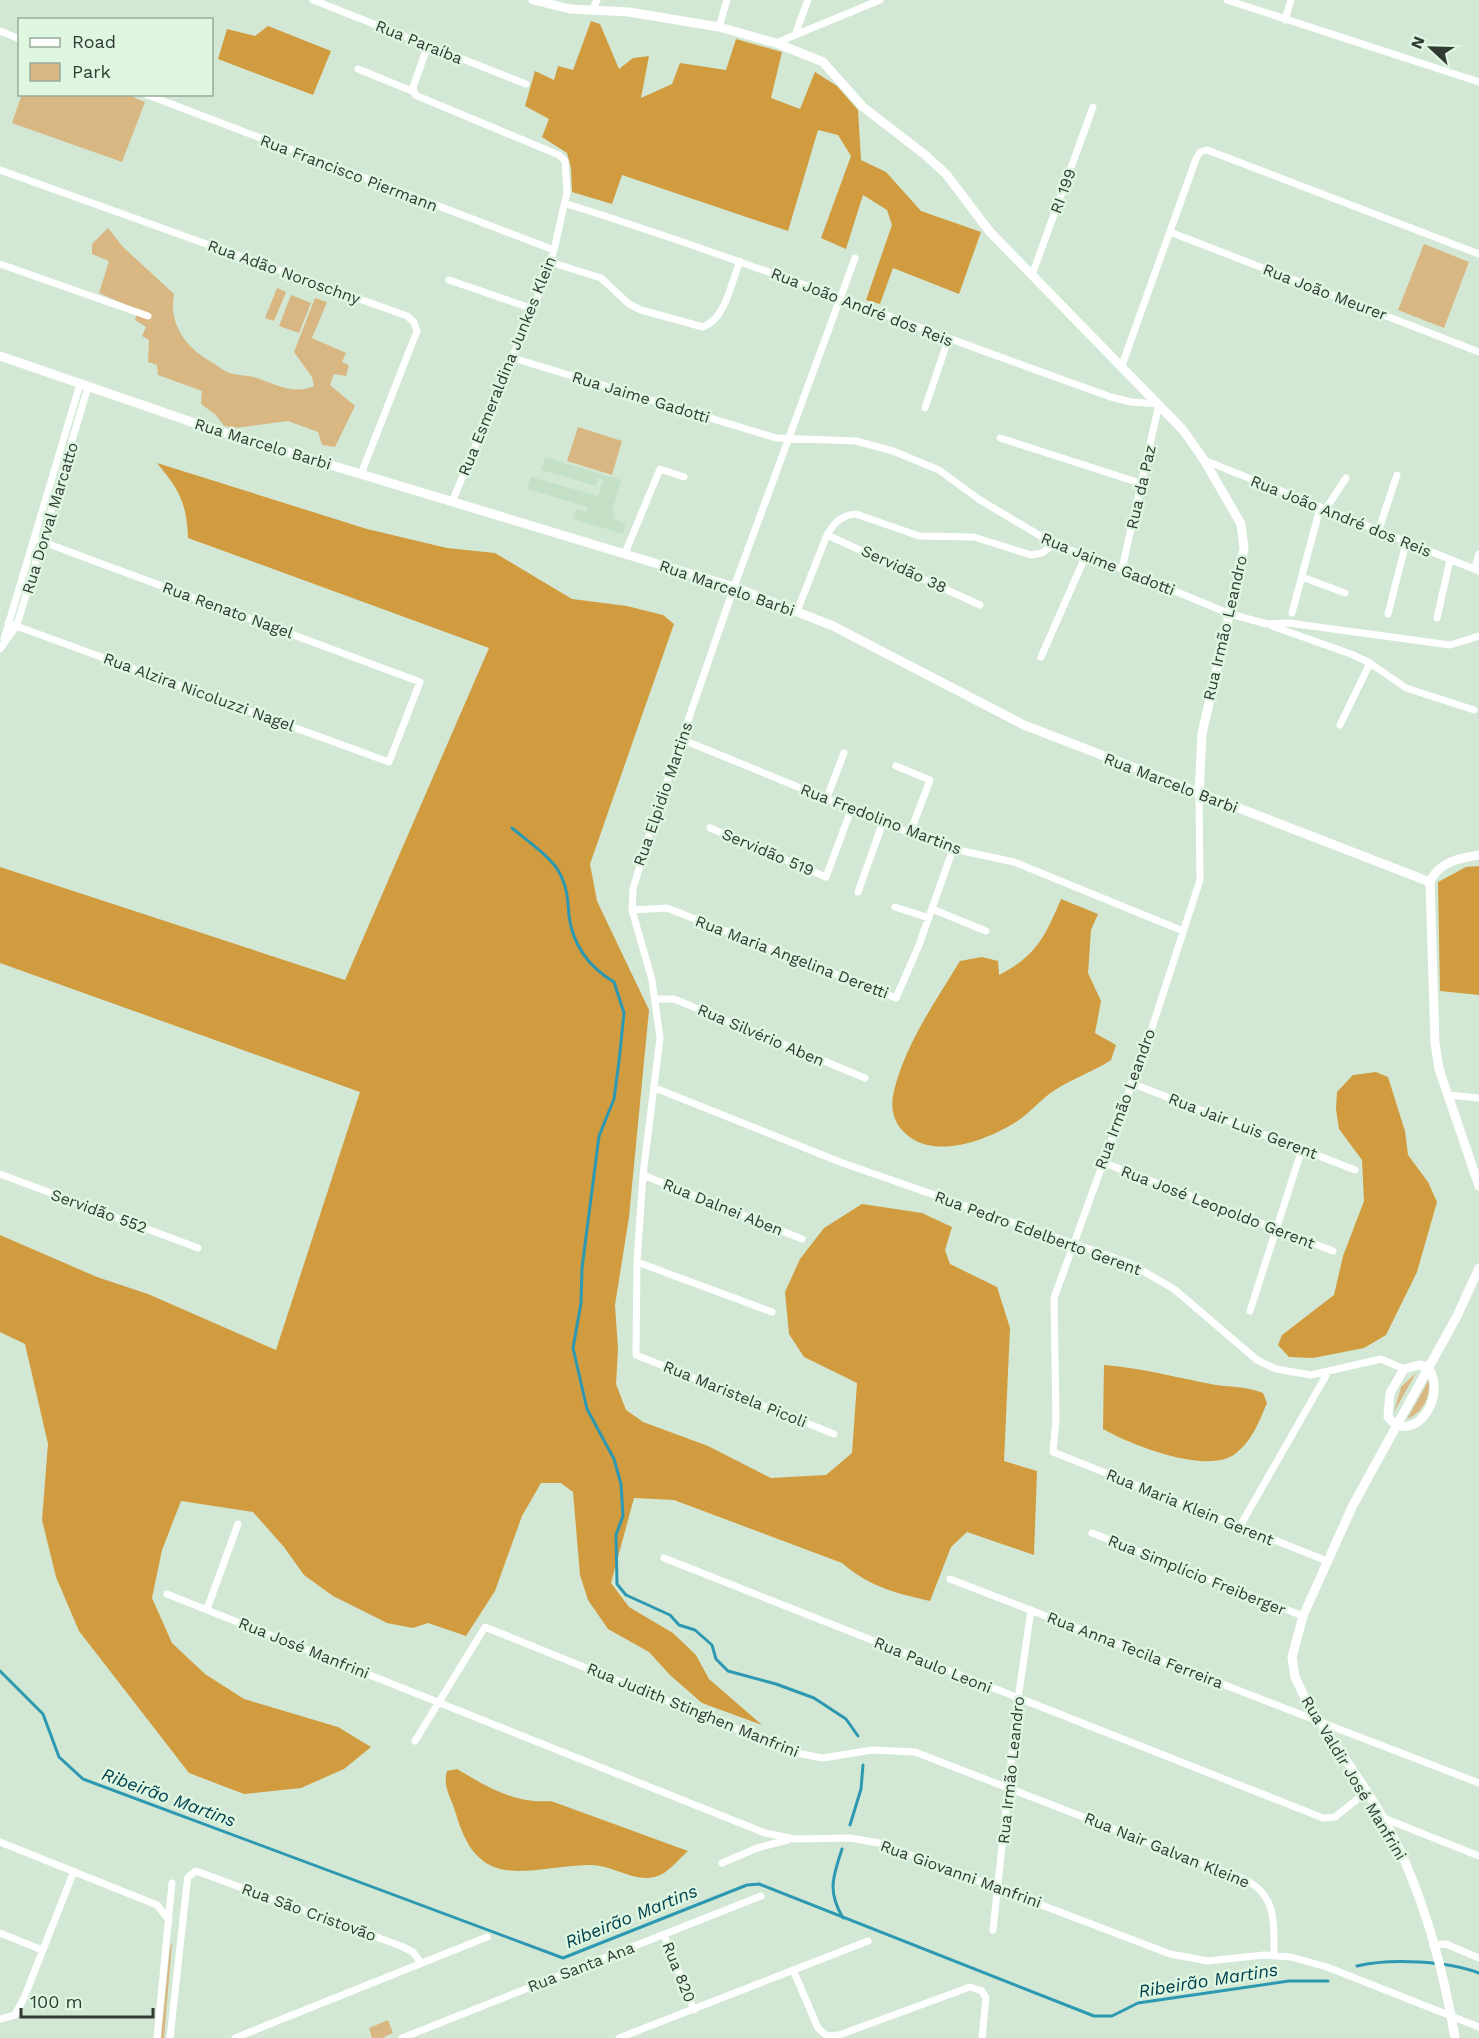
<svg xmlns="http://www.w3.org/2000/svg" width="1479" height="2038" viewBox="0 0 1479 2038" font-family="'Work Sans',sans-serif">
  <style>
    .built { fill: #c4e1c7 }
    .green { fill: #d9b783 }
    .forest { fill: #d19c3f }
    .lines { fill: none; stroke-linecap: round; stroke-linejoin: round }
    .stream { stroke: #2d98b1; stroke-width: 3 }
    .minor { stroke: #fff; stroke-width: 7 }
    .tertiary { stroke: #fff; stroke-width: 9 }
    .labels { text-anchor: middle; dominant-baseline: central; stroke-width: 5; stroke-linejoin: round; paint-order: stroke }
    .street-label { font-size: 16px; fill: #323b33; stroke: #dff6e1 }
    .water-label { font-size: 18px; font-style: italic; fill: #00414f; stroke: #dff6e1 }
  </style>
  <rect width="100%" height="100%" fill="#d2e8d4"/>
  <path class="built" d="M545,457L621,480L612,512L614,513L613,519L626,523L623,534L573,519L576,509L586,512L588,507L527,489L531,477L598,496L603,480L598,478L596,486L541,470Z"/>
  <path class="green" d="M22,94L128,95L145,102L122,162L12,123Z
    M108,228L123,247L174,294C168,326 188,350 215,364C219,367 225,372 230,373C239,376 248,375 257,378C277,385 294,395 314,386L312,377L294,352L315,298L327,302L312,338L346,353L342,362L349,365L346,376L334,374L330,385L355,406L335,447L322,445L318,432L288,421L236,428L224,426L216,415L201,404L202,391L158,375L157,365L148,362L149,340L142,336L146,327L135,320L138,310L99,293L109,261L92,254V244Z
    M1424,244L1469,262L1444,328L1398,310Z
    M277,288L286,292L274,321L265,318Z
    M291,295L311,303L299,333L279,326Z
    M578,427L622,441L612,475L567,461Z
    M1416,1373L1394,1412L1401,1387Z
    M1429,1380C1430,1397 1424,1412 1407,1419Z
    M172,1943L164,2038H161L170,1947Z
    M388,2020L393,2033L382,2038H372L369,2028Z"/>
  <path class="forest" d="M591,21L600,24L619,69L633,58L649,56L641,98L672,84L680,63L726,70L736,39L782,52L771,98L800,109L815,72L837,86L858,110L861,160L886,172L921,211L981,232L959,294L893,268L880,304L866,300L892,225L887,210L863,195L846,249L821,238L851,156L838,135L818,130L788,231L622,175L612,204L572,192L571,168L567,153L542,137L549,119L525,106L535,71L554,80L558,66L573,70Z
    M268,26L331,51L313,95L218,59L227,29L255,36Z
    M157,463L367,529L447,548L495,553L572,599L627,606L663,615L674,624L590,864L597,901L649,1010L629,1217L615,1305L618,1349L616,1384L626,1410L643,1422L708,1446L771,1478L826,1475L852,1453L857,1383L804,1357L789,1334L785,1292L800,1259L824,1228L862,1204L922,1213L952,1227L945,1250L950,1264L997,1287L1010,1328L1004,1461L1037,1471L1034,1555L967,1532L951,1547L930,1601C895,1593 870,1587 842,1563L674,1500L634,1498L611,1583L629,1607L673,1633L696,1655L709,1679L762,1725L702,1703L670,1675L649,1652L608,1629L588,1600L580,1575L573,1492L561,1483H541L522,1516L495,1591L466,1636L428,1623L413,1628L387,1623L333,1596L304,1575L284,1547L253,1512L181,1501L162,1550L152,1598L172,1643L205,1674L244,1699L338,1727L371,1747L344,1769L301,1788L244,1794L189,1773L79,1631L56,1577L42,1520L48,1444L25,1344L0,1332V1235L97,1277L148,1294L276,1350L360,1092L0,963V867L345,980L489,648L188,538C187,504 179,489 157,463Z
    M1479,866V995L1440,991L1438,882L1466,867Z
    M1061,899L1098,914L1091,930L1088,973L1101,1001L1095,1033L1116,1045L1111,1060C1093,1072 1073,1078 1055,1090C1041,1099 1030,1113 1016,1122C987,1140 934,1161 905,1133C893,1122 890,1107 894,1091C905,1045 935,1002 960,961L982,957L998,961L999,975C1036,956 1045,937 1061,899Z
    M1376,1072L1388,1077L1405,1131L1408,1155L1428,1182L1437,1202L1417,1272L1386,1335L1364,1348L1313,1358L1289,1357L1278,1345L1282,1335L1334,1295L1343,1256L1364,1201L1362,1160L1339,1129L1336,1109L1337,1092L1353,1075Z
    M1104,1365C1143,1368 1178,1378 1216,1385C1232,1387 1248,1387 1263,1393L1267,1403C1259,1422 1252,1441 1235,1454C1207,1475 1131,1445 1103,1429Z
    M457,1769C487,1787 515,1804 551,1801L688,1851C680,1858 673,1867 664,1873C640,1888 614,1864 589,1865C525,1867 479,1894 456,1814C452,1799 442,1787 447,1771Z"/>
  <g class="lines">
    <path class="stream" d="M512,828C525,839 552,858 559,872C567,886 568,900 569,916C573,946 589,967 614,982L624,1013L619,1061L614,1099L599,1136L582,1268L581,1303L573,1348L587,1409L614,1459L621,1484L623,1516L616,1535L617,1584L626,1595L670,1615L679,1625L695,1630L712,1645L716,1659L728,1671L776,1684L814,1698L846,1719L858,1736
      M0,1671L43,1714L59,1757L83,1779L563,1958L747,1885L759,1884L1094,2016H1112L1138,2003L1289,1981H1328
      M850,1825L861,1789L863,1765
      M842,1849C833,1877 827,1891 843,1918
      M1357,1966C1390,1958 1448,1961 1479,1973"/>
    <path class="minor" d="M313,0L526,84
      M1227,0L1479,82
      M592,11L597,0
      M1285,20L1291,0
      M719,27L727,0
      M0,31L20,39
      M796,32L808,0
      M776,43L880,0
      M428,45L413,87L415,95L559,155L565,161L567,192L554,250L538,296L452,502
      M358,69L412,91
      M145,94L554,250
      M0,170L407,316L414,322L417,331L361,474
      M567,204C750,261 929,333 1111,397L1131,402L1159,404L1122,569
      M1170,232L1479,352
      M550,262L601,278L629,304L641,310L703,327C726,318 731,283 740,261
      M0,264L148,316
      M1032,275L1093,107
      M449,280L533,309
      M513,358L776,438L856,441L893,451L939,470L980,500L1054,544L1122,569L1230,614L1267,624L1289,623L1450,645L1479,636
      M1122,365L1196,159L1200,152L1207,150L1479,254
      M925,408L948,340
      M1000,438L1143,484
      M1204,460L1479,571
      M1325,510L1346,478
      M1378,532L1397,475
      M827,535L980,605
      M625,553L660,469L684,477
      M1474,569L1479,554
      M1302,577L1345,593
      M797,611L827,535C834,523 841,515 856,514L919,536L974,537L1031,555L1042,553L1054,544
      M1292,613L1320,508
      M1388,614L1406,543
      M1437,618L1450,560
      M8,623L389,762L420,682L35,539
      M1272,626L1351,654L1370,663L1406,688L1474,710
      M4,639L80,384
      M0,649L17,625L88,387
      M1041,657L1086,555
      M1340,725L1370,663
      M681,739L910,833L953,849L1014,862L1183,931
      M896,766L930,780L910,833
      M1199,795L1200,880L1150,1034L1054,1298L1056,1419L1053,1452L1327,1561
      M826,800L844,753
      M710,828L826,877L851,810
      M858,892L883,822
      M895,907L929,918
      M932,909L986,931
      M632,910L667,908L896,998L919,945L953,849
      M656,999H674L865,1078
      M1131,1083L1355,1170
      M655,1088L840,1162L1129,1263L1174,1289L1257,1360L1276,1369L1311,1375L1381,1359L1404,1369
      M1448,1095L1479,1098
      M1102,1162L1333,1251
      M0,1174L198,1248
      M643,1175L802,1239
      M637,1262L772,1312
      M1250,1311L1302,1149
      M834,1434L636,1355L637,1262L643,1175L660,1038L652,980L632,910L633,889L651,828L734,587L855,258
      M1240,1526L1328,1372
      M1092,1533L1303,1616
      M664,1558L1323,1818L1335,1817L1365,1793
      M950,1579L1479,1783
      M167,1594L765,1833L795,1839L850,1838L879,1843L1170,1954L1208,1961L1264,1955L1291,1957L1327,1967L1479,2027
      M207,1609L238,1524
      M415,1741L485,1627L796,1753L823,1758L872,1750L915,1752L1246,1880C1277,1896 1274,1924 1274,1955
      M1381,1817L1479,1856
      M0,1842L157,1905L169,1920
      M722,1863L757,1848L788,1840
      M993,1930L1018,1699L1031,1610
      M0,1933L42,1950
      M664,1935L694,2010
      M1433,1945L1446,1944L1479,1958
      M794,1972L818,2028L827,2036L839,2035L970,1987L982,1991L986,1998L982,2038
      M0,2019L15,2015L24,1998L74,1871
      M157,2038L172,1883
      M170,2038L187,1883L188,1877L196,1871L401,1946L413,1952L421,1963
      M235,2038L487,1937
      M402,2038L761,1896
      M619,2038L868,1941"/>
    <path class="tertiary" d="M533,0L570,9L629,12L719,27L776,43L823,62L863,107L924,154L946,174L990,232L1183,430L1204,460L1241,524L1244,548L1241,563L1202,734L1199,795
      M0,356L212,429L734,587L833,626L1024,725L1430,882
      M1430,882L1435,1043L1439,1069L1479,1186
      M1430,882C1438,862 1460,858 1479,855
      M1419,1365L1428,1367C1449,1399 1411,1447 1388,1417L1390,1393L1404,1369Z
      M1455,2038C1445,1979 1429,1917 1405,1862C1382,1806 1337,1750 1305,1698L1295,1677L1292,1657L1303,1616L1353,1505L1457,1316L1479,1268"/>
  </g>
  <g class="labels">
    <g class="street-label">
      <text transform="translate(419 42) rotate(22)">Rua Paraíba</text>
      <text transform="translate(349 173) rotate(21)">Rua Francisco Piermann</text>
      <text transform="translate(1063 191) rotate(-70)">RI 199</text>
      <text transform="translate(284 272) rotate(20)">Rua Adão Noroschny</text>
      <text transform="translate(1325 292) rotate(21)">Rua João Meurer</text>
      <text transform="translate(862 307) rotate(21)">Rua João André dos Reis</text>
      <text transform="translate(507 366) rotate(-68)">Rua Esmeraldina Junkes Klein</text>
      <text transform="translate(641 397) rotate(17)">Rua Jaime Gadotti</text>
      <text transform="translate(263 444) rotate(17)">Rua Marcelo Barbi</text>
      <text transform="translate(1141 487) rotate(-77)">Rua da Paz</text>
      <text transform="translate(1341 516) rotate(22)">Rua João André dos Reis</text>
      <text transform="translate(50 518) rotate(-73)">Rua Dorval Marcatto</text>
      <text transform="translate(1108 564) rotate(22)">Rua Jaime Gadotti</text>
      <text transform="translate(904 569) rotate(25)">Servidão 38</text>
      <text transform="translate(727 588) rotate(19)">Rua Marcelo Barbi</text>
      <text transform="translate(228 610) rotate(20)">Rua Renato Nagel</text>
      <text transform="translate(1225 628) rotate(-77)">Rua Irmão Leandro</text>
      <text transform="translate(199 692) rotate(20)">Rua Alzira Nicoluzzi Nagel</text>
      <text transform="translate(1171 783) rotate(21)">Rua Marcelo Barbi</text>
      <text transform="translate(663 794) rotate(-71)">Rua Elpidio Martins</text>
      <text transform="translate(881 819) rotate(21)">Rua Fredolino Martins</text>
      <text transform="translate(768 852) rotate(23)">Servidão 519</text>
      <text transform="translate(792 957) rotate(21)">Rua Maria Angelina Deretti</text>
      <text transform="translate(761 1035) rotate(23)">Rua Silvério Aben</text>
      <text transform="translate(1125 1099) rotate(-70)">Rua Irmão Leandro</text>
      <text transform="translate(1243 1126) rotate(21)">Rua Jair Luis Gerent</text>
      <text transform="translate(723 1207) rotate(22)">Rua Dalnei Aben</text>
      <text transform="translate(1218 1207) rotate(21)">Rua José Leopoldo Gerent</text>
      <text transform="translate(99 1211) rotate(20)">Servidão 552</text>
      <text transform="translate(1038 1233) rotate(20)">Rua Pedro Edelberto Gerent</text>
      <text transform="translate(735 1394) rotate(22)">Rua Maristela Picoli</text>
      <text transform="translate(1190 1507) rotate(22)">Rua Maria Klein Gerent</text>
      <text transform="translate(1197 1575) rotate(22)">Rua Simplício Freiberger</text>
      <text transform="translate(304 1648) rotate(22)">Rua José Manfrini</text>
      <text transform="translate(1135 1650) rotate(21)">Rua Anna Tecila Ferreira</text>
      <text transform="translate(933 1665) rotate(22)">Rua Paulo Leoni</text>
      <text transform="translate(693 1710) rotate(22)">Rua Judith Stinghen Manfrini</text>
      <text transform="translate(1011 1770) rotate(-84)">Rua Irmão Leandro</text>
      <text transform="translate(1354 1778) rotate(59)">Rua Valdir José Manfrini</text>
      <text transform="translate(1167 1850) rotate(22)">Rua Nair Galvan Kleine</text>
      <text transform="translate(961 1874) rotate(20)">Rua Giovanni Manfrini</text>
      <text transform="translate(309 1912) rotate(20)">Rua São Cristovão</text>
      <text transform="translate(581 1967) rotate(-21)">Rua Santa Ana</text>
      <text transform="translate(679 1972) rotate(68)">Rua 820</text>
    </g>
    <g class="water-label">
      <text transform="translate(169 1797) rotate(20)">Ribeirão Martins</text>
      <text transform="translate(631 1916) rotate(-22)">Ribeirão Martins</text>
      <text transform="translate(1208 1980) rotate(-9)">Ribeirão Martins</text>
    </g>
  </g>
  <rect x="18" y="18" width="195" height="78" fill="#dff6e1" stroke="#9aab9b" stroke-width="1.5"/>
  <rect x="30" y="38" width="30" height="9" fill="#ffffff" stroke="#9aab9b" stroke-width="1.5"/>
  <text x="72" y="48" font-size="18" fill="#323b33">Road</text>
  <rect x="30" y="63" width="30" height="18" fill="#d9b783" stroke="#9aab9b" stroke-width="1.5"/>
  <text x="72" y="78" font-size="18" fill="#323b33">Park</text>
  <g transform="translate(1431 48) rotate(292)" stroke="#dff6e1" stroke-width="4.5" paint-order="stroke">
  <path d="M0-4.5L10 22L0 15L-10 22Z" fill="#323b33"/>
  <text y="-9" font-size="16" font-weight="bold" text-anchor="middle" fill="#323b33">N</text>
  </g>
  <path d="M21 2008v9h132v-9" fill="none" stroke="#323b33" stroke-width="3"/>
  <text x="30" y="2008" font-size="18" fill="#323b33" stroke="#dff6e1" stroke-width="4.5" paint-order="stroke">100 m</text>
</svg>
